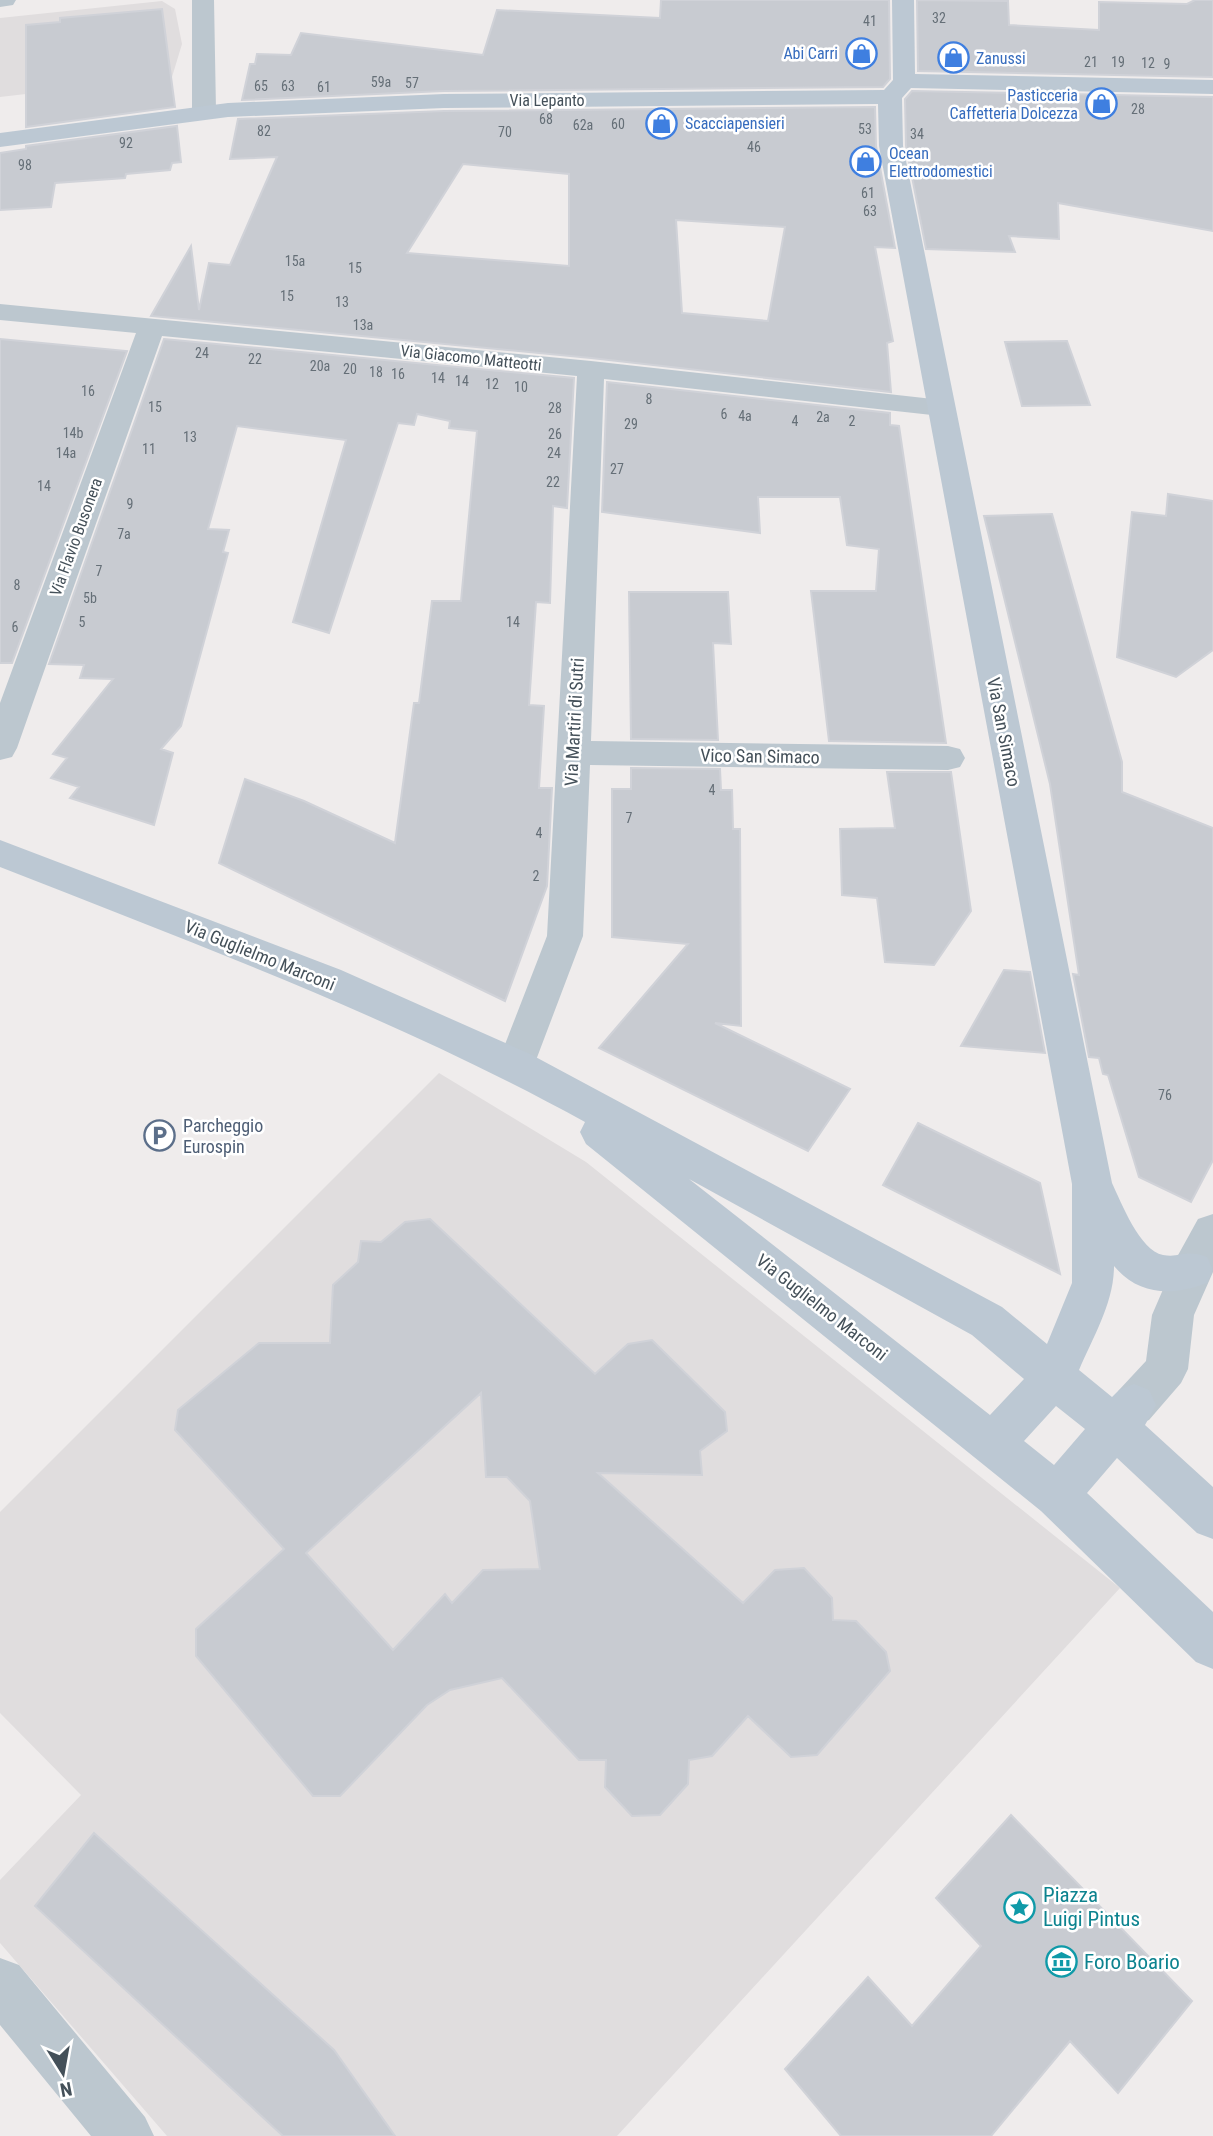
<svg xmlns="http://www.w3.org/2000/svg" width="1213" height="2136" viewBox="0 0 1213 2136" font-family="'Roboto Condensed',sans-serif">
  <style>
    .education { fill: #e0ddde }
    .building { fill: #c8cbd1; stroke: #d0d2d8; stroke-width: 2; fill-rule: evenodd }
    .lines { fill: none; stroke-linecap: round; stroke-linejoin: round }
    .street { fill: #bcc7cf; fill-rule: evenodd }
    .secondary { fill: #bcc8d3; fill-rule: evenodd }
    .labels { text-anchor: middle; dominant-baseline: central; stroke-width: 5; stroke-linejoin: round; paint-order: stroke }
    .number-label { font-size: 14px; fill: #656f77 }
    .far-shop-label { font-size: 16px; fill: #366cbe; stroke: #fff; text-anchor: start }
    .far-street-label { font-size: 16px; fill: #445059; stroke: #fff }
    .street-label { font-size: 18px; fill: #445059; stroke: #fff }
    .service-label { font-size: 18px; fill: #4e5e75; stroke: #fff; text-anchor: start }
    .near-culture-label { font-size: 21px; fill: #0d838f; stroke: #fff; text-anchor: start }
  </style>
  <rect width="100%" height="100%" fill="#efecec"/>
  <path class="education" d="M162,1L175,9L182,44L172,77L0,97V18Z
    M439,1073L586,1162L1120,1588L617,2136H167L0,1943V1880L81,1795L0,1713V1512Z"/>
  <path class="building" d="M661,0H889L890,79L883,87L444,91L242,100L250,64H255L257,54L291,55L301,33L483,55L497,10L660,18Z
    M917,0L1008,1L1009,25L1099,30V2L1187,4L1195,0H1213V77L918,71Z
    M162,9L175,107L26,127V25L60,22V18Z
    M912,91L1213,97V231L1058,203L1059,239L1009,236L1015,252L926,249L906,146L905,99Z
    M875,107L876,146L895,248L875,247L893,341L887,343L891,392L591,358L151,316L191,246L199,310L209,263L230,265L277,157L230,159L238,119L444,111ZM463,164L569,174V266L407,253ZM676,220L785,227L768,321L682,313Z
    M177,126L181,162L172,163L170,170L126,174L125,178L55,183L51,207L0,210V153L26,149V146Z
    M0,339L127,351L12,663H0Z
    M164,339L574,378L567,508L553,506L550,603L536,602L529,705L544,706L539,788H552L547,886L505,1001L219,863L245,779L304,801L395,843L414,703H419L432,601H461L477,431L449,428L450,421L417,414L414,425L398,423L329,633L293,622L346,440L237,426L208,529L229,530L223,552L228,553L181,726L161,749L173,753L154,825L70,798L79,787L51,778L67,758L53,754L113,679L80,678L84,665L49,664Z
    M1067,341L1090,405L1022,406L1005,342Z
    M607,382L890,413V425L899,426L946,743L829,741L811,591H876L879,549L847,545L840,497H758L760,533L602,512Z
    M1168,494L1213,501V650L1176,677L1117,657L1132,512L1166,516Z
    M1052,514L1122,762V792L1213,828V1160L1191,1202L1139,1177L1108,1075L1103,1074L1099,1058L1089,1057L1073,974L1079,975L1050,784L984,516Z
    M629,592H728L731,644L713,643L718,740L631,739Z
    M631,768L720,769L721,790H732L733,829H740L741,1026L715,1023L850,1089L808,1151L599,1048L688,944L612,937V789H631Z
    M887,772H951L971,911L934,965L885,962L877,898L842,895L840,829L895,828Z
    M1004,970L1030,972L1045,1053L961,1046Z
    M918,1123L1040,1183L1060,1274L883,1185Z
    M430,1219L595,1374L628,1344L652,1340L725,1412L727,1431L700,1451L702,1475L598,1473L743,1603L775,1570L804,1568L832,1598L833,1620L856,1621L886,1652L890,1671L817,1755L791,1757L748,1716L712,1756L689,1760L688,1784L660,1815L632,1816L605,1787L606,1760H579L502,1678L450,1690L427,1705L340,1796H313L196,1656V1629L284,1549L175,1430L178,1410L259,1343H330L333,1285L358,1262L361,1241L381,1242L405,1222ZM481,1393L486,1477H507L530,1501L540,1569L483,1570L452,1603L445,1594L393,1650L306,1553Z
    M1011,1815L1192,2001L1118,2093L1070,2041L991,2136H841L785,2069L868,1977L912,2026L981,1946L936,1898Z
    M94,1833L334,2050L395,2136H283L35,1906Z"/>
  <g class="lines">
    <path class="street" d="M0,0H16L13,5L0,7Z
      M192,0H214L216,111L212,116H196L192,111Z
      M0,304L591,361L951,401L955,407L951,413L941,416L604,379L591,741L948,746L960,749L965,758L960,767L948,770L590,765L583,936L530,1076L516,1081L502,1076L497,1065L547,936L577,376L162,336L17,748L12,757L0,760V703L136,333L0,320Z
      M1213,1214V1272L1194,1315L1188,1369L1181,1383L1149,1420L1134,1426L1119,1420L1112,1405L1119,1390L1146,1361L1152,1315L1177,1257L1198,1219Z
      M0,1958L19,1965L145,2117L154,2136H91L0,2025Z"/>
    <path class="secondary" d="M892,0H914L915,74L1213,80V94L911,88L902,98L903,146L1112,1183C1121,1202 1140,1251 1163,1255C1181,1258 1185,1249 1207,1257L1213,1270L1207,1283C1173,1296 1139,1296 1114,1266C1114,1303 1093,1337 1079,1370L1112,1397L1119,1390L1134,1384L1149,1390L1156,1405L1145,1425L1213,1487V1539L1197,1533L1117,1458L1087,1493L1213,1612V1669L1196,1662L1041,1511L586,1144L580,1132L585,1122C398,1019 198,945 0,867V840L341,970L530,1054L1002,1307L1047,1344L1072,1283V1184L879,146L878,104L444,108L228,117L0,147V133L228,103L444,94L884,90L893,80ZM689,1179L972,1335L1024,1379L990,1415ZM1056,1406L1085,1429L1054,1465L1024,1441Z"/>
  </g>
  <defs>
    <symbol id="shop-ring" viewBox="-11 -11 22 22"><circle r="9.5" fill="#fff" stroke="#3f7fe0" stroke-width="1.5"/><path d="M-5-2.5h2.3a2.7 3.5 0 0 1 5.4 0H5L5.5 6h-11ZM-1.5-2.5h3a1.5 2.3 0 0 0-3 0Z" fill="#3f7fe0"/></symbol>
    <symbol id="parking-ring" viewBox="-11 -11 22 22"><circle r="9.5" fill="#fff" stroke="#5c6f8a" stroke-width="1.5"/><path d="M-3.5-5.5H1a3.5 3.5 0 0 1 0 7H-1V5.5H-3.5ZM-1-3.4V-.6H.8a1.4 1.4 0 0 0 0-2.8Z" fill="#5c6f8a"/></symbol>
    <symbol id="sight-ring" viewBox="-11 -11 22 22"><circle r="9.5" fill="#fff" stroke="#0f9aa8" stroke-width="1.5"/><path d="M0-6L1.8-2.2L6-1.7L2.9 1.2L3.7 5.4L0 3.3L-3.7 5.4L-2.9 1.2L-6-1.7L-1.8-2.2Z" fill="#0f9aa8"/></symbol>
    <symbol id="museum-ring" viewBox="-11 -11 22 22"><circle r="9.5" fill="#fff" stroke="#0f9aa8" stroke-width="1.5"/><path d="M0-6L6-3V-2H-6V-3ZM-5-1h2V3h-2ZM-1-1h2V3h-2ZM3-1h2V3H3ZM-6 4H6V6H-6Z" fill="#0f9aa8"/></symbol>
  </defs>
  <g fill-rule="evenodd">
    <use href="#shop-ring" x="844" y="36" width="35" height="35"/>
    <use href="#shop-ring" x="936" y="40" width="35" height="35"/>
    <use href="#shop-ring" x="1084" y="86" width="35" height="35"/>
    <use href="#shop-ring" x="644" y="106" width="35" height="35"/>
    <use href="#shop-ring" x="848" y="144" width="35" height="35"/>
    <use href="#parking-ring" x="142" y="1118" width="35" height="35"/>
    <use href="#sight-ring" x="1002" y="1890" width="35" height="35"/>
    <use href="#museum-ring" x="1044" y="1944" width="35" height="35"/>
  </g>
  <g class="labels">
    <g class="number-label">
      <text x="939" y="18">32</text>
      <text x="870" y="21">41</text>
      <text x="1091" y="62">21</text>
      <text x="1118" y="62">19</text>
      <text x="1148" y="63">12</text>
      <text x="1167" y="64">9</text>
      <text x="381" y="82">59a</text>
      <text x="412" y="83">57</text>
      <text x="261" y="86">65</text>
      <text x="288" y="86">63</text>
      <text x="324" y="87">61</text>
      <text x="1138" y="109">28</text>
      <text x="546" y="119">68</text>
      <text x="618" y="124">60</text>
      <text x="583" y="125">62a</text>
      <text x="865" y="129">53</text>
      <text x="264" y="131">82</text>
      <text x="505" y="132">70</text>
      <text x="917" y="134">34</text>
      <text x="126" y="143">92</text>
      <text x="754" y="147">46</text>
      <text x="25" y="165">98</text>
      <text x="868" y="193">61</text>
      <text x="870" y="211">63</text>
      <text x="295" y="261">15a</text>
      <text x="355" y="268">15</text>
      <text x="287" y="296">15</text>
      <text x="342" y="302">13</text>
      <text x="363" y="325">13a</text>
      <text x="202" y="353">24</text>
      <text x="255" y="359">22</text>
      <text x="320" y="366">20a</text>
      <text x="350" y="369">20</text>
      <text x="376" y="372">18</text>
      <text x="398" y="374">16</text>
      <text x="438" y="378">14</text>
      <text x="462" y="381">14</text>
      <text x="492" y="384">12</text>
      <text x="521" y="387">10</text>
      <text x="88" y="391">16</text>
      <text x="649" y="399">8</text>
      <text x="155" y="407">15</text>
      <text x="555" y="408">28</text>
      <text x="724" y="414">6</text>
      <text x="745" y="416">4a</text>
      <text x="823" y="417">2a</text>
      <text x="795" y="421">4</text>
      <text x="852" y="421">2</text>
      <text x="631" y="424">29</text>
      <text x="73" y="433">14b</text>
      <text x="555" y="434">26</text>
      <text x="190" y="437">13</text>
      <text x="149" y="449">11</text>
      <text x="66" y="453">14a</text>
      <text x="554" y="453">24</text>
      <text x="617" y="469">27</text>
      <text x="553" y="482">22</text>
      <text x="44" y="486">14</text>
      <text x="130" y="504">9</text>
      <text x="124" y="534">7a</text>
      <text x="99" y="571">7</text>
      <text x="17" y="585">8</text>
      <text x="90" y="598">5b</text>
      <text x="82" y="622">5</text>
      <text x="513" y="622">14</text>
      <text x="15" y="627">6</text>
      <text x="712" y="790">4</text>
      <text x="629" y="818">7</text>
      <text x="539" y="833">4</text>
      <text x="536" y="876">2</text>
      <text x="1165" y="1095">76</text>
    </g>
    <g class="far-shop-label">
      <text x="838" y="53" text-anchor="end">Abi Carri</text>
      <text x="976" y="58">Zanussi</text>
      <text x="1078" y="95" text-anchor="end">Pasticceria<tspan x="1078" dy="18">Caffetteria Dolcezza</tspan></text>
      <text x="685" y="123">Scacciapensieri</text>
      <text x="889" y="153">Ocean<tspan x="889" dy="18">Elettrodomestici</tspan></text>
    </g>
    <g class="far-street-label">
      <text x="547" y="100">Via Lepanto</text>
      <text transform="translate(471 358) rotate(6)">Via Giacomo Matteotti</text>
      <text transform="translate(76 537) rotate(-70)">Via Flavio Busonera</text>
    </g>
    <g class="street-label">
      <text transform="translate(574 722) rotate(-87)">Via Martiri di Sutri</text>
      <text transform="translate(1004 732) rotate(79)">Via San Simaco</text>
      <text transform="translate(760 756) rotate(1)">Vico San Simaco</text>
      <text transform="translate(260 955) rotate(22)">Via Guglielmo Marconi</text>
      <text transform="translate(822 1307) rotate(38)">Via Guglielmo Marconi</text>
    </g>
    <g class="service-label">
      <text x="183" y="1125">Parcheggio<tspan x="183" dy="21">Eurospin</tspan></text>
    </g>
    <g class="near-culture-label">
      <text x="1043" y="1895">Piazza<tspan x="1043" dy="24">Luigi Pintus</tspan></text>
      <text x="1084" y="1962">Foro Boario</text>
    </g>
  </g>
  <g transform="translate(63 2073) rotate(169)" stroke="#ffffff" stroke-width="5" paint-order="stroke">
  <path d="M0-5L12 26L0 18L-12 26Z" fill="#445059"/>
  <text y="-10" font-size="19" font-weight="bold" text-anchor="middle" fill="#445059">N</text>
  </g>
</svg>
